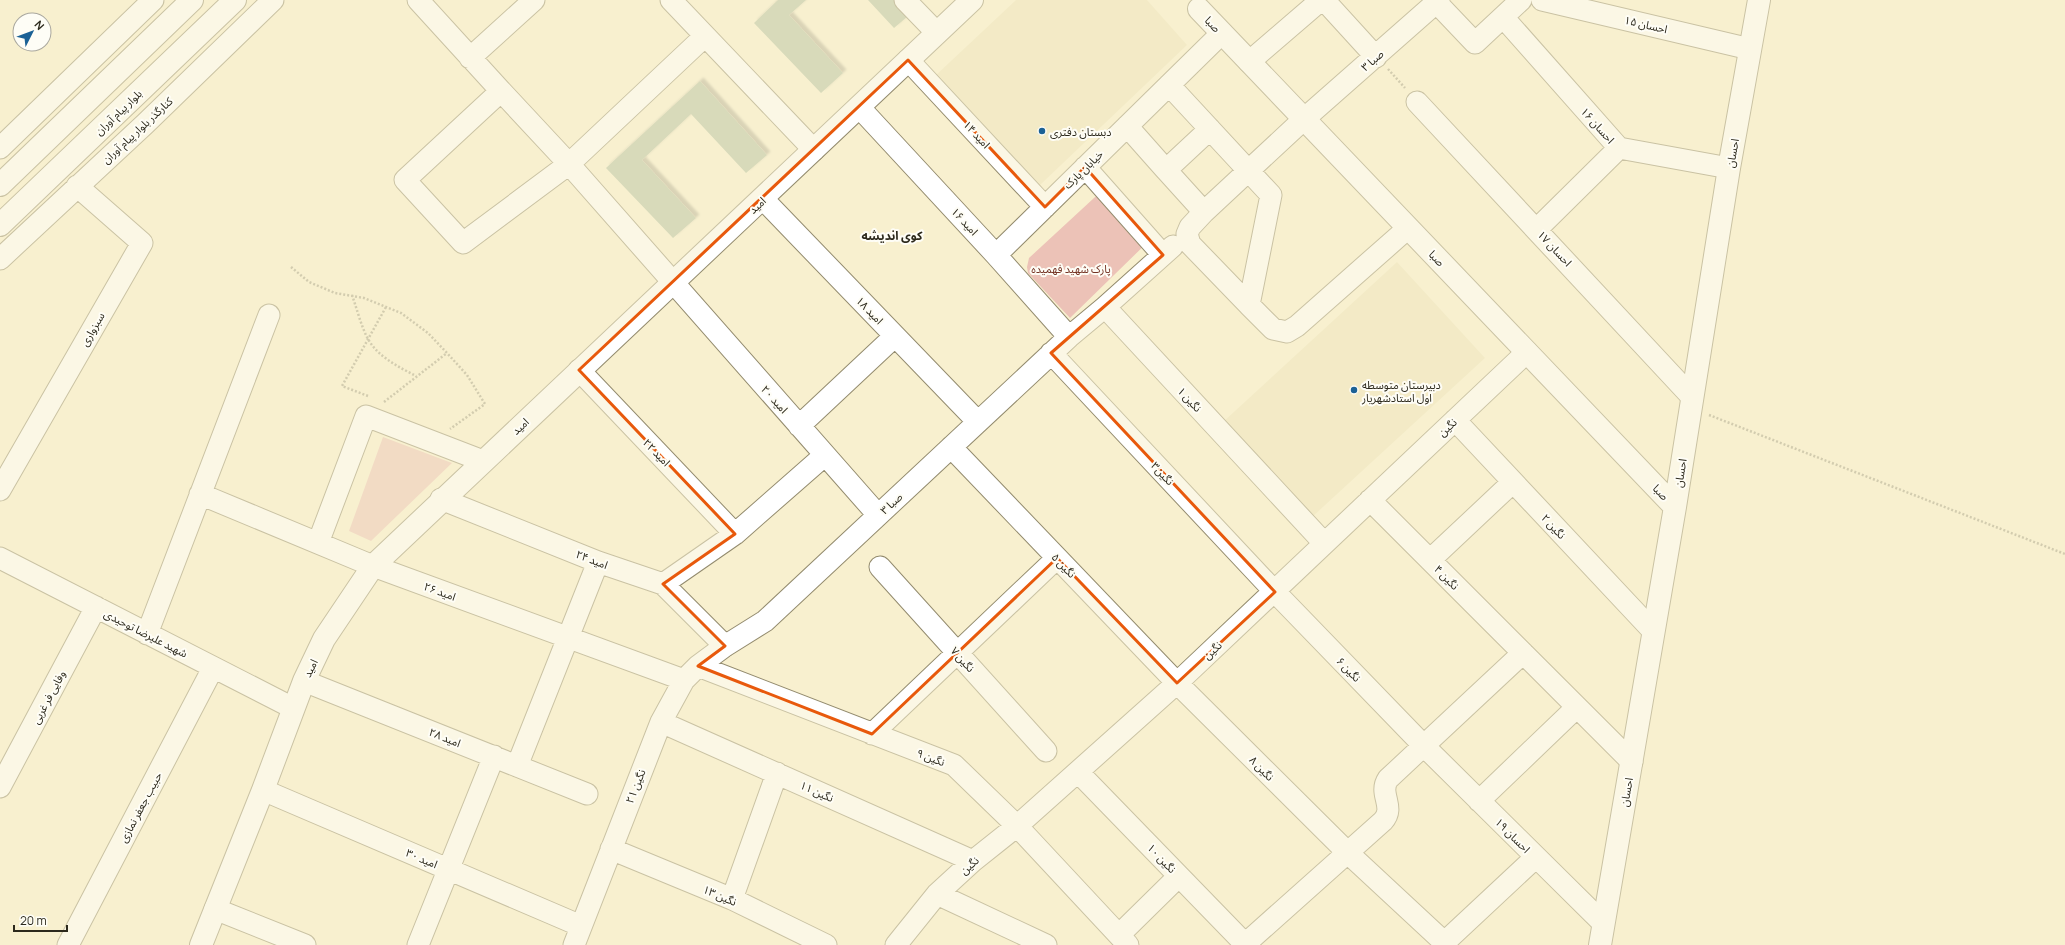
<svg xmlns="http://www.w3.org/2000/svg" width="2065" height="945" viewBox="0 0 2065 945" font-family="Manrope,'Noto Sans Arabic',sans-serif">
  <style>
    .built { fill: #ede3bb }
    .green { fill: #ecc2b7 }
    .building { fill: #b2bea0; filter: url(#shadow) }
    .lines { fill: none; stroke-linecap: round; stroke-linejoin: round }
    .street-casing { stroke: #938b6e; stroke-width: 23 }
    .secondary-casing { stroke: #938b6e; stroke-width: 24 }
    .path { stroke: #a6a087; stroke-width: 2.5; stroke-dasharray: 2 2; stroke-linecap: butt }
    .street { stroke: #fff; stroke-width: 21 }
    .secondary { stroke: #fff; stroke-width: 22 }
    .marked { fill: none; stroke: #e8590c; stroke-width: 3; stroke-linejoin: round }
    .poi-dot { fill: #1b6195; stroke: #fefdf6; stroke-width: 1.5 }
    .labels { text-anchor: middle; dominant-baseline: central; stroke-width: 4; stroke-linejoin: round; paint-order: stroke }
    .street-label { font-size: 11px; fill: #2c291c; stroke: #fefdf6 }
    .poi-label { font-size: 11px; fill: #2c291c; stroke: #fefdf6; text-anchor: start }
    .park-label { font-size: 11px; fill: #743223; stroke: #fefdf6 }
    .neighbourhood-label { font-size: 12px; font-weight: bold; fill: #2c291c; stroke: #fefdf6 }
  </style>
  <defs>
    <filter id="shadow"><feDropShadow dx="3.5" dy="-3.5" stdDeviation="1" flood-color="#0004"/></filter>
  </defs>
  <rect width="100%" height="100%" fill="#f8f0cf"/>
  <path class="built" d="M1016,0H1147L1187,45L1039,186L935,76Z
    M1397,262L1485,358L1311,518L1223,422Z"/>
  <path class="green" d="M1107,186L1155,235L1070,318L1028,273L1027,267L1029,258Z
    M383,437L452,463L371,541L349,531Z"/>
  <path class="building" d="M778,0H806L789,15L843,73L821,93L754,23Z
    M868,0H905L915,10L894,28Z
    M700,81L767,155L746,173L691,114L642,160L696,218L673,238L606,168Z"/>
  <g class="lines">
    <defs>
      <path id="street" d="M418,0L501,91L405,180L463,243L569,164L878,515
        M671,0L814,150
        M905,0L937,33
        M1324,0L1376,57
        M1542,0L1750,49
        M1436,2L1475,43L1521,0
        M1503,17L1619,148L1729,168
        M470,58L534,0
        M908,60L1045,207
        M1249,62L1321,0
        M1169,85L1271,195L1249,305L1273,329L1287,332L1297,326L1408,228
        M501,91L569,164L705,36
        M1417,102L1691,396
        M859,107L996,255L1069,337
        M1127,126L1166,170L1210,129
        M0,148L153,0
        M1085,167L1163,255
        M1166,170L1204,212L1304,119L1439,0
        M763,199L978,422
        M1204,212L1190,227L1187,234L1190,244L1249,305
        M1537,229L1619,148
        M996,255L1222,33
        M0,259L145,124L273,0
        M1105,307L1173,246
        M1051,353L1275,592L1424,746L1603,923
        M579,370L735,534
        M1455,420L1653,631
        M799,426L895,336
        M951,447L1177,683L1348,853L1447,945
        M0,490L142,243L77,186
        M200,494L373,566L684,680
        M441,499L598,562L663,584L725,646
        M1370,500L1632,762
        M318,543L366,416L483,461
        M0,558L293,708
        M1430,560L1513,482
        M880,567L1046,751
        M663,584L735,534L825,455
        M147,634L269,315
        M698,666L954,765L1017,826L1128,945
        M304,681L587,794
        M661,722L973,861
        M872,734L1057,558
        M517,766L598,562
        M1078,772L1246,945
        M0,787L96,607
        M263,790L581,926
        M1479,801L1577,707
        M611,849L732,899L826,945
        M937,894L1046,945
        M732,899L777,773
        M215,909L305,945
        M1119,935L1179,876
        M1445,942L1536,857
        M68,945L213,668
        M418,945L494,756
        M574,945L661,722L684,680L698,666L725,646L765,621L1069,337L1105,307L1324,543
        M896,945L937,894L973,861L1017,826L1177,683L1527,352
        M1244,945L1383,821C1396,807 1378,794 1388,779L1523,653"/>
      <path id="secondary" d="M1199,9L1675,507
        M0,185L192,0
        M0,225L235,0
        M201,945L263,790L304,681L324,639L373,566L972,0
        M1600,945L1675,507L1729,168L1759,0"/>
    </defs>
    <use href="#street" class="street-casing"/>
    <use href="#secondary" class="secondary-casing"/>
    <path class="path" d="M1388,69L1405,88
      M291,267L309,282L335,293L364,298L401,313L428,333L447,353L467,375L485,404L450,429
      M352,295C357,309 361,326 368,339C378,357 399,367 416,376
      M368,396L342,386L386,307
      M384,402L447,353
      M1709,415L2065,554"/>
    <use href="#street" class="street"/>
    <use href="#secondary" class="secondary"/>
  </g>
  <path d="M0 0H2065V945H0ZM908,60L1045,207L1085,167L1163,255L1051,353L1275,592L1177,683L1057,558L872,734L698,666L725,646L663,584L735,534L579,370Z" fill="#f8f0cf" fill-opacity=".55" fill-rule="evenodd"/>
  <path class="marked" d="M908,60L1045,207L1085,167L1163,255L1051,353L1275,592L1177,683L1057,558L872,734L698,666L725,646L663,584L735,534L579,370Z"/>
  <g class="poi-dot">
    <circle cx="1042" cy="131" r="4"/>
    <circle cx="1354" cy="390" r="4"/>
  </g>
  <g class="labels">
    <g class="street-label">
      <text transform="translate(1213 24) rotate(46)">صبا</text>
      <text transform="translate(1646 24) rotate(13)">احسان ۱۵</text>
      <text transform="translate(1372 60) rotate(-41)">صبا ۳</text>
      <text transform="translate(118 112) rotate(-44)">بلوار پیام آوران</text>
      <text transform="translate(1598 125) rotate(48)">احسان ۱۶</text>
      <text transform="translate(137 130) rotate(-43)">کنارگذر بلوار پیام آوران</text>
      <text transform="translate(977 134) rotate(47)">امید ۱۴</text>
      <text transform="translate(1732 153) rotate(-80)">احسان</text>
      <text transform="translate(1083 169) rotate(-44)">خیابان پارک</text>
      <text transform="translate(757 205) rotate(-43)">امید</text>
      <text transform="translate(965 221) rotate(47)">امید ۱۶</text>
      <text transform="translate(1555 248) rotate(47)">احسان ۱۷</text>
      <text transform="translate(1437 258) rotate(46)">صبا</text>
      <text transform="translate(870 310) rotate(46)">امید ۱۸</text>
      <text transform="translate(92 329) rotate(-60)">سبزواری</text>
      <text transform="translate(775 399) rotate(48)">امید ۲۰</text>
      <text transform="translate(1190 399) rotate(47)">نگین ۱</text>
      <text transform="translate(520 426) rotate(-43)">امید</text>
      <text transform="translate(1447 427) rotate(-43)">نگین</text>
      <text transform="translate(657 452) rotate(46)">امید ۲۲</text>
      <text transform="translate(1163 473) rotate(47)">نگین۳</text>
      <text transform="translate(1680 473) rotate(-81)">احسان</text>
      <text transform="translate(1661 492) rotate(46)">صبا</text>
      <text transform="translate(891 503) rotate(-43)">صبا ۳</text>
      <text transform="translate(1554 526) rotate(47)">نگین ۲</text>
      <text transform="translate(592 559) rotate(21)">امید ۲۴</text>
      <text transform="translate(1064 565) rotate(46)">نگین ۵</text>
      <text transform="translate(1447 577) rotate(45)">نگین ۴</text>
      <text transform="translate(440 591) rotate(20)">امید ۲۶</text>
      <text transform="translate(146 633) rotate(27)">شهید علیرضا توحیدی</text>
      <text transform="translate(1212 650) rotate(-43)">نگین</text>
      <text transform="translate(963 659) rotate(48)">نگین ۷</text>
      <text transform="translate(310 668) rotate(-64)">امید</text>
      <text transform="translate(1349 669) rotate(46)">نگین ۶</text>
      <text transform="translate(48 697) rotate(-62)">وفایی فر غربی</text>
      <text transform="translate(445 737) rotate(22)">امید ۲۸</text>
      <text transform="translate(931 757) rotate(21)">نگین ۹</text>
      <text transform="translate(1262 768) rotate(45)">نگین ۸</text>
      <text transform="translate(635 786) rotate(-68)">نگین ۲۱</text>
      <text transform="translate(817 791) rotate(24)">نگین ۱۱</text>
      <text transform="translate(1626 792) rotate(-80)">احسان</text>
      <text transform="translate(140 807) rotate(-62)">حبیب جعفر نمازی</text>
      <text transform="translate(1513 835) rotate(45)">احسان ۱۹</text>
      <text transform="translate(422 858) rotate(23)">امید ۳۰</text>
      <text transform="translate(1162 858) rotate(46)">نگین ۱۰</text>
      <text transform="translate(969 865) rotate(-41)">نگین</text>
      <text transform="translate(720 895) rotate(23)">نگین ۱۳</text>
    </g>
    <g class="poi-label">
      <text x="1050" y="131">دبستان دفتری</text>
      <text x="1362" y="384">دبیرستان متوسطه<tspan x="1362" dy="13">اول استادشهریار</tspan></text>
    </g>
    <g class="park-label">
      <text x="1071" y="268">پارک شهید فهمیده</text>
    </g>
    <g class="neighbourhood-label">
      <text x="892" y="235">کوی اندیشه</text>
    </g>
  </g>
  <g transform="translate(32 32) rotate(48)"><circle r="19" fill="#fefdf6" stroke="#aaa89f"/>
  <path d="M0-3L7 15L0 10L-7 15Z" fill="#1b6195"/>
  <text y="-6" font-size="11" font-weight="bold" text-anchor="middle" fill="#2c291c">N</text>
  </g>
  <path d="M14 925v6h53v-6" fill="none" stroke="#2c291c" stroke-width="2"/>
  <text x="20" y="925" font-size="12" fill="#2c291c" stroke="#fefdf6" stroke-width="3" paint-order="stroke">20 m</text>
</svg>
